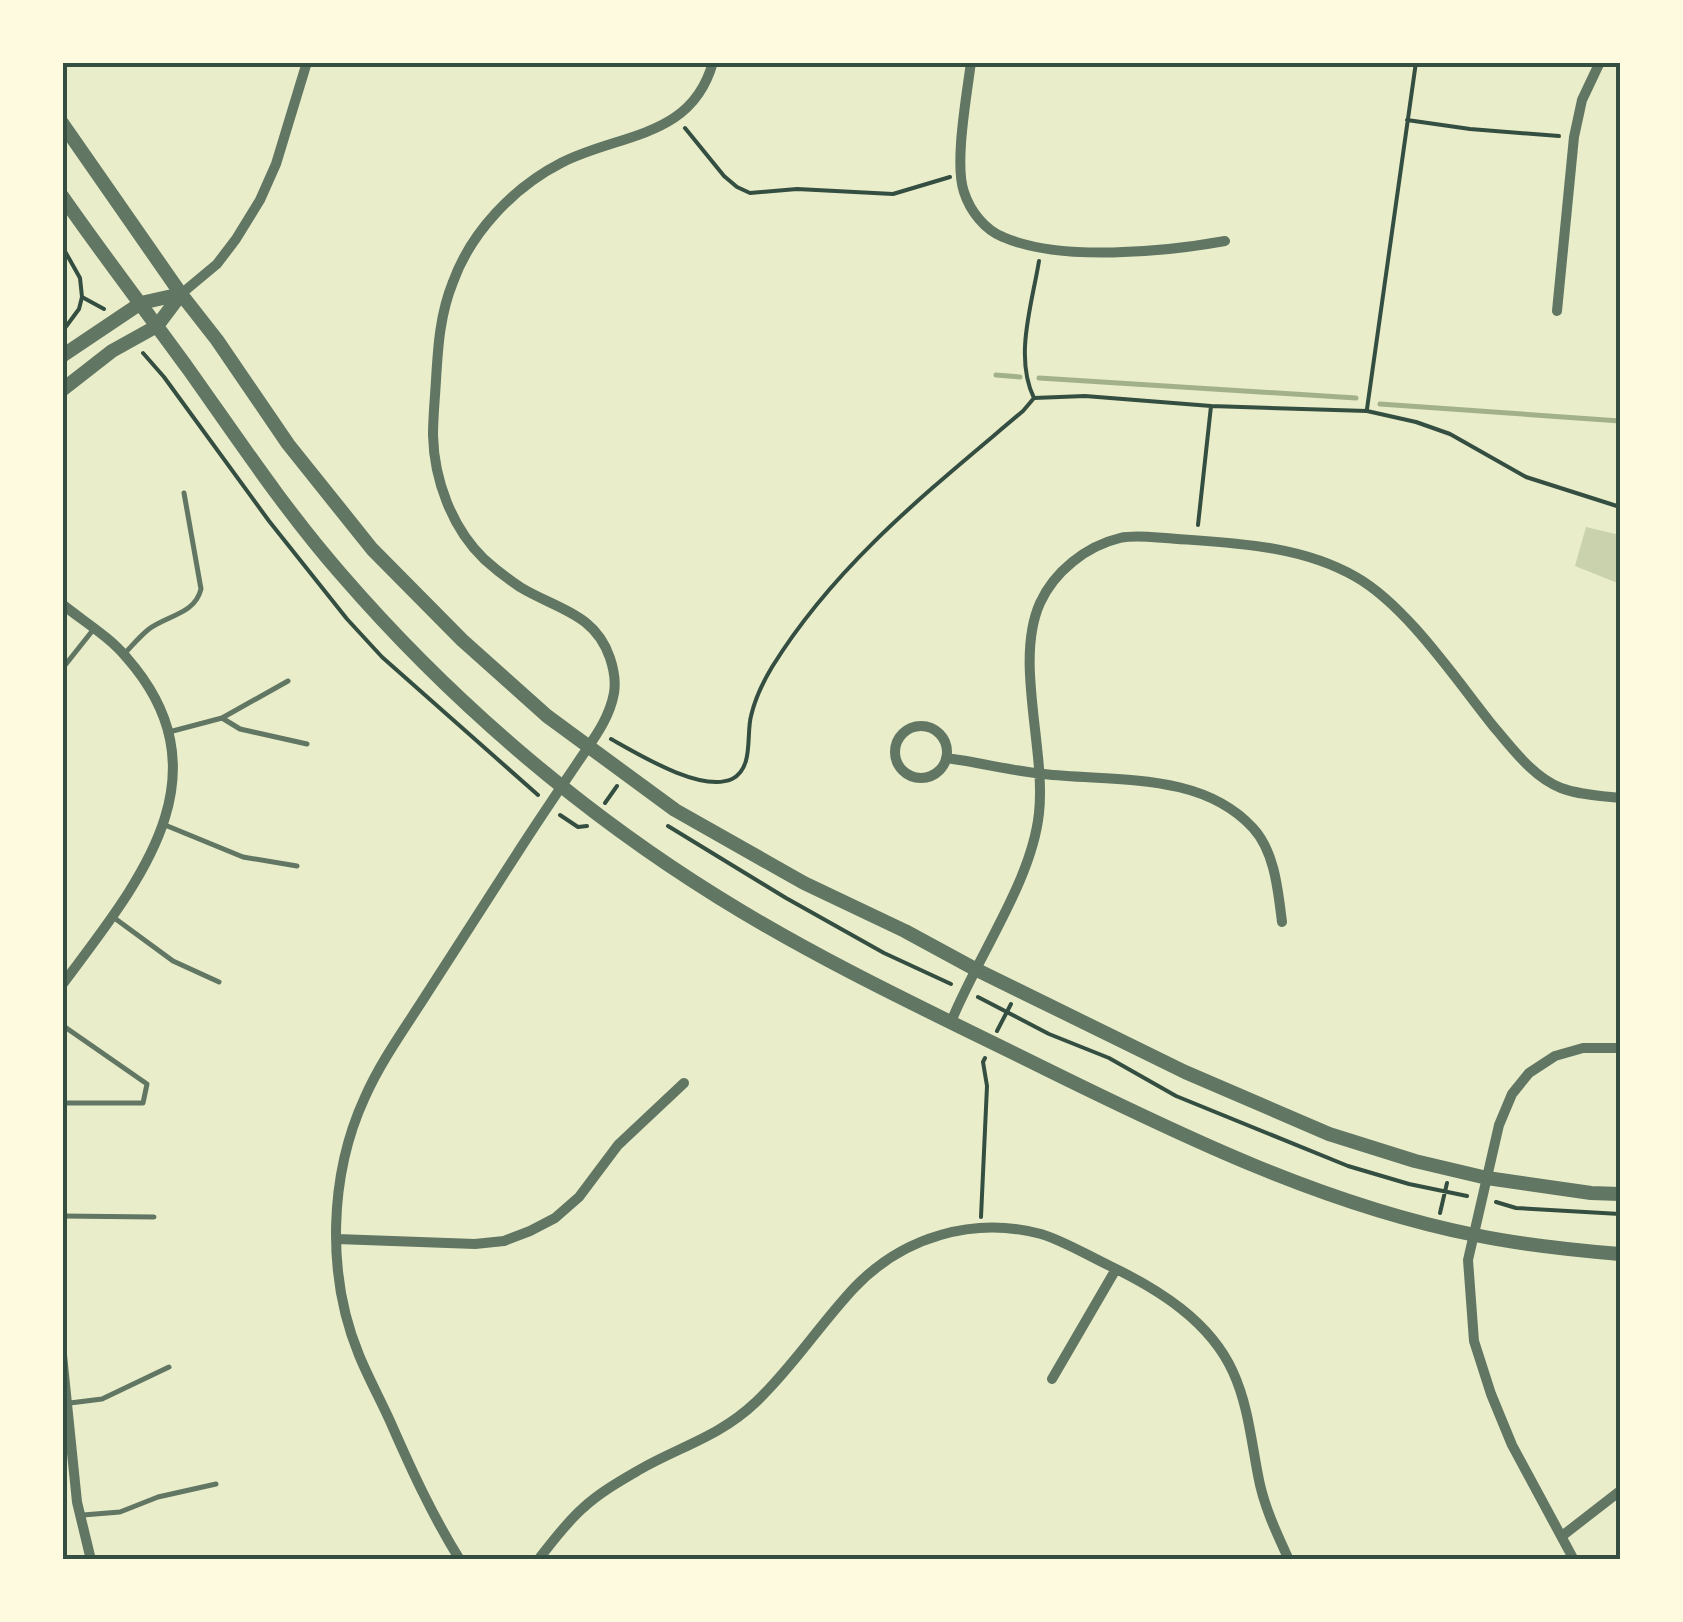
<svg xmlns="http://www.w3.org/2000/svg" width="1683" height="1622" viewBox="0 0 1683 1622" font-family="Karla,sans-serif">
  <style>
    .green { fill: #cad2ad }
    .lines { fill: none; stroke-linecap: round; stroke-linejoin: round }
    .stream { stroke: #a3b18a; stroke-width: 5 }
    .path { stroke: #344e41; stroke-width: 4 }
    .service { stroke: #617663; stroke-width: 5 }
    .minor { stroke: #617663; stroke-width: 10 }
    .tertiary { stroke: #617663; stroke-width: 14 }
    .neatline { fill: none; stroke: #344e41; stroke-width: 4 }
  </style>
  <rect width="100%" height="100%" fill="#e9edc9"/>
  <path class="green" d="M1586,527L1620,535V584L1575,566Z"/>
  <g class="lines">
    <path class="stream" d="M996,375L1020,377
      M1039,378L1356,398
      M1380,404L1620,421"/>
    <path class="path" d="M1407,120L1470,129L1559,136
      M685,128L724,176L737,187L750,193L797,189L893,194L950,177
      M62,246L80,278L82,297L104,309
      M62,332L79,309L82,297
      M143,353L164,377L269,521L347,619L382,657L538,795
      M1034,398C1014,357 1032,304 1039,261
      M1367,409L1416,62
      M1198,525L1211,406
      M611,739C638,754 701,793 732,779C754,768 746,735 751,716C755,699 763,682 772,667C837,562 931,489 1023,411L1034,398L1085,396L1211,406L1367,411L1416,422L1450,434L1526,477L1620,507
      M605,803L617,786
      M560,815L578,827L587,826
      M668,826L786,898L884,953L951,984
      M978,997L1049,1034L1109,1058L1176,1096L1348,1166L1409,1184L1467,1196
      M997,1031L1011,1004
      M1496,1202L1516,1208L1620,1214
      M1440,1213L1447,1183
      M981,1217L987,1086L983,1062L985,1058"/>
    <path class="service" d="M124,654C132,646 140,636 149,629C168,615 195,614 201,589L184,493
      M62,669L93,630
      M222,718L240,729L307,744
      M169,732L222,718L288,681
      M165,825L243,857L297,866
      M113,917L173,961L219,982
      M62,1025L147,1084L143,1103H62
      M62,1216L154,1217
      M70,1403L102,1399L169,1367
      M83,1515L120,1512L158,1497L216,1484"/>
    <path class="minor" d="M971,62C967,94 954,164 964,192C970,211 985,230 1003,237C1060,262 1164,252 1225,241
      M181,294L217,264L236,239L260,200L276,164L307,62
      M1557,311L1574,137L1582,100L1600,62
      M62,604C83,621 110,637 127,658C231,777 136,885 62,985
      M895 752a26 26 0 1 1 52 0a26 26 0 1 1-52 0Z
      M946,758C979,762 1011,771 1044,774C1113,782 1201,771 1253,828C1275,852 1278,891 1282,922
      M951,1022C977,957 1032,881 1039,813C1046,749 1014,661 1040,603C1054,572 1086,546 1120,538C1134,535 1150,537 1165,538C1230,543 1299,544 1356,577C1407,606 1457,681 1494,727C1513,749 1533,777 1561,788C1580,795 1601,796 1620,798
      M337,1239L475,1244L504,1241L530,1231L555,1218L579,1197L618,1145L684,1083
      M62,1355L77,1502L91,1560
      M1052,1379L1116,1269
      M1562,1536L1620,1491
      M460,1560C432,1515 411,1469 390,1421C380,1399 368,1377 359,1355C326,1275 329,1175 365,1097C381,1061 405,1028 426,995C457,946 489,898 520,849C538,821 557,793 576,765C591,742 609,721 614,693C616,681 614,670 610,658C595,613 556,609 520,587C508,579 495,569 484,559C452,528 434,480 433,435C433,417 435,398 436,380C438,346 440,314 453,282C471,232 514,187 561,163C619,133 692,139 713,62
      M538,1560C552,1542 566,1523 583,1508C599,1493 620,1481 639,1470C681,1446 719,1437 756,1402C793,1367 820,1324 855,1287C903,1237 973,1216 1041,1234C1064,1241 1087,1255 1110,1266C1158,1289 1210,1321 1233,1372C1248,1405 1251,1439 1258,1475C1263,1504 1276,1532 1289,1560
      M1574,1560L1512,1445L1491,1394L1474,1341L1468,1260L1499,1125L1512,1094L1529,1073L1555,1056L1583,1048H1620"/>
    <path class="tertiary" d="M62,123L181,294L217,340L288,444L372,549L462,640L547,716L675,810L804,883L905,931L975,969L1185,1072L1329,1134L1415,1161L1487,1178L1591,1193L1620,1194
      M62,196C103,255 147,312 189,370C238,439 285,510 341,574C449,699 578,810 718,897C824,963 937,1015 1048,1070C1184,1137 1325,1205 1475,1235C1523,1245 1572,1250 1620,1254
      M62,356L141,303L181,294
      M62,390L112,351L157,326L181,294"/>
  </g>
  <rect width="1683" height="1622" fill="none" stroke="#fefae0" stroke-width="130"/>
  <rect x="65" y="65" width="1553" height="1492" class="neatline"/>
</svg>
